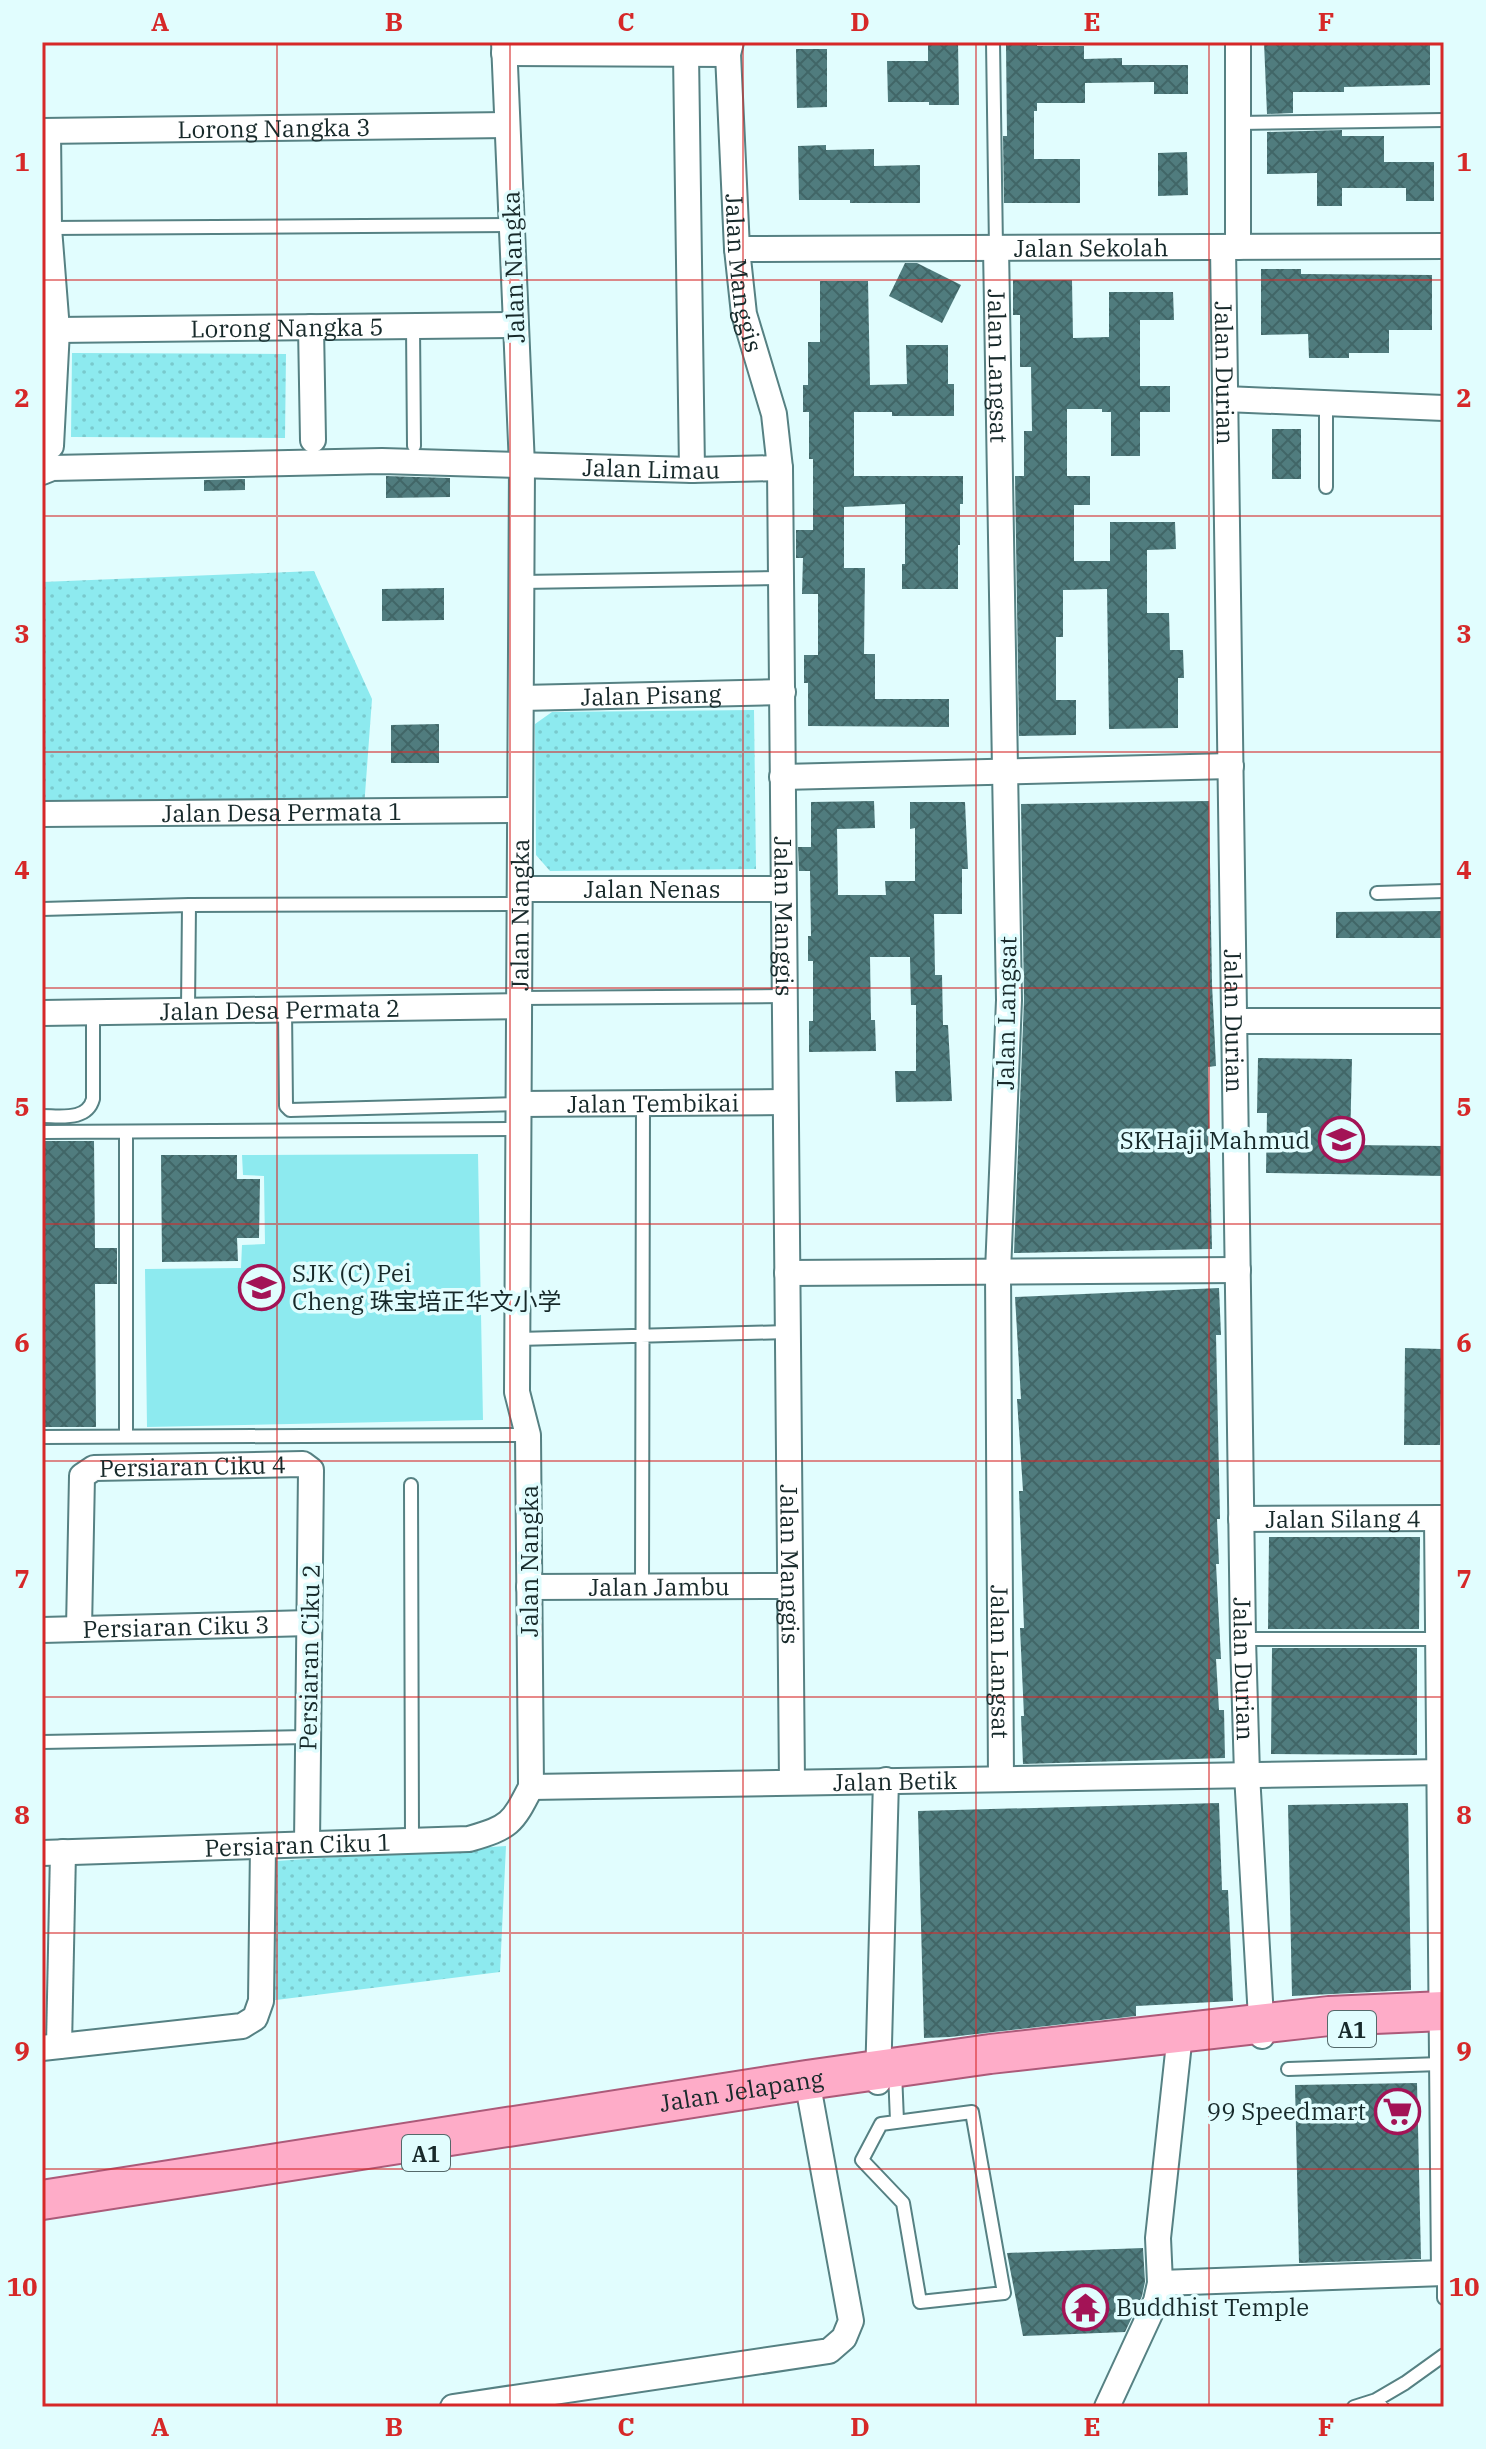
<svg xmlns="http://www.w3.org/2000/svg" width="1486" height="2449" viewBox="0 0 1486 2449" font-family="'IBM Plex Serif','Noto Sans SC',serif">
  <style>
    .grass { fill: url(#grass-dots) }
    .garden { fill: #8deaef }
    .building { fill: url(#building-cross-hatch) }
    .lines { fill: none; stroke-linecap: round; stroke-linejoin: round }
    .service-casing { stroke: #568183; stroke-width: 16 }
    .minor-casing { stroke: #568183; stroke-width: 28 }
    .primary-casing { stroke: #ac5a79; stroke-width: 42 }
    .service { stroke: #fff; stroke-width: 12 }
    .minor { stroke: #fff; stroke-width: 24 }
    .primary { stroke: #feacc8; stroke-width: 38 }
    .grid { fill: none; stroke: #d62828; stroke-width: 2; stroke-opacity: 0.55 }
    .labels { text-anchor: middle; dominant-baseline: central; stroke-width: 7; stroke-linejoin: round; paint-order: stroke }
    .shield { fill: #e1fdfe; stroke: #54696a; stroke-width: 2 }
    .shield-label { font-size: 22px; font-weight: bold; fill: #17292a }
    .street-label { font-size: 24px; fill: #17292a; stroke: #e1fdfe }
    .poi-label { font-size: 24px; fill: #17292a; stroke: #e1fdfe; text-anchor: end }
    .neatline { fill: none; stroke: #d62828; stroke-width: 3 }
    .grid-label { font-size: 26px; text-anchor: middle; font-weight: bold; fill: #d62828 }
  </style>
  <defs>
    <pattern id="grass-dots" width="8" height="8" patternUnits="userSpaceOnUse" patternTransform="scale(2)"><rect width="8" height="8" fill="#8deaef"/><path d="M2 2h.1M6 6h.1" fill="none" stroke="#79c9cd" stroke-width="1.8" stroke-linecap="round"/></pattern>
    <pattern id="building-cross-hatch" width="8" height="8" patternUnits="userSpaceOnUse" patternTransform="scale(2)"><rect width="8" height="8" fill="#507c7e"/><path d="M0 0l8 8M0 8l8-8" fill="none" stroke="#416667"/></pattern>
  </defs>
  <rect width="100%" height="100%" fill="#e1fdfe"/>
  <path class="grass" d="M72,353L286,354L285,438L71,437Z
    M314,571L372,699L364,808L42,814V582Z
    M754,710L756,869L550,871L536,855L535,724L552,712Z
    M506,1846L500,1972L268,2001L276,1861Z"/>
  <path class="garden" d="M478,1154L483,1420L147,1427L145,1269L241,1268L242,1245L265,1244L264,1176L243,1175L242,1155Z"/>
  <path class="building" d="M928,42H958L959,105H929V102H888L887,61H928Z
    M1264,42H1430V85L1344,87V92H1293V113L1267,114Z
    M1037,43V46H1084V59L1122,58V65H1188V94H1154V82L1085,83V103H1037V111H1034V159H1080V203H1004L1003,136H1007L1006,44Z
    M796,49H827V107L797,108Z
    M1342,130V136H1384V162H1434V201H1406V188H1342V206H1317V173L1267,174V132Z
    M826,145V150L874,149V166L920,165V203H850V200H799L798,146Z
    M1187,152L1188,195L1158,196V153Z
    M905,263H917L961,285L942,323L889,296Z
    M1261,269H1301V274L1432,275V330H1389V353H1349V358H1309L1308,334L1261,335Z
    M1013,280H1072L1073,338L1109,337V292H1173L1174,320H1140V386H1170V412H1140V456H1111V412H1102V409H1067V476H1090V505H1074V561H1110V522H1175L1176,549L1147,550V613H1169L1170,650H1183L1184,678H1178V728L1109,729L1107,589L1063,590V637H1056V700H1076V735L1019,736L1015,476H1024V431H1032L1031,367H1020V315H1013Z
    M820,281H868L870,385L907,384L906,345H948V384H954V416H892V412H854V476H963V504H960V545H958V589H902V564H905V504L844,507V568H865L864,654H875V699H949V727L808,726V683H804V655H818V594H802L803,558H796V530H813V459H809V412H803V385H808V342H820Z
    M1272,429H1301V479H1272Z
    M386,476L450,478V497L386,498Z
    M245,479V490L204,491V480Z
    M444,588V620L382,621V589Z
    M439,724V763H391V725Z
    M874,801L875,828L837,829L838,895H886L885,881H915V828L910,829V802H965L968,869H962V914H934L935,975H942L943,1025H948L952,1101L896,1102L895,1071H916V1005H911L910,957H870L871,1020H875L876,1051L809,1052V1021H813V961H808V936H811L810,871H799L798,847H811V802Z
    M1209,801L1212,984L1216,1066L1208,1067L1212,1249L1014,1253L1024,1000L1021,804Z
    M1444,911V938H1336V912Z
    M1258,1058L1352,1059L1350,1145L1444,1146V1176L1266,1173L1267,1113H1257Z
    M42,1141H94L95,1248H117V1284H95L96,1427H42Z
    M161,1155H237V1179H260L259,1238H237L238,1261L162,1262Z
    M1219,1288L1221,1335H1216L1220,1519H1217L1219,1564H1216L1221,1659H1216L1219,1710H1224L1225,1758L1023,1764L1021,1716H1024L1020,1628H1024L1019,1491H1023L1017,1399H1021L1015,1297Z
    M1405,1348L1442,1349L1440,1445H1404Z
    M1269,1537H1420L1419,1629H1268Z
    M1272,1648H1417V1755L1271,1754Z
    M1219,1803L1222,1890H1228L1233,2001L1136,2006V2016L950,2037L924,2038L918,1811Z
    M1408,1803L1411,1990L1292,1996L1288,1805Z
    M1417,2083L1421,2259L1299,2263L1295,2085Z
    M1143,2248L1145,2282L1142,2296L1125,2332L1023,2336L1007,2253Z"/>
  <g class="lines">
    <defs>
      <path id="service" d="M993,42L996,248
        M1238,123L1444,120
        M49,228L512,225
        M413,326L414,446
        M1326,403V487
        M521,582L781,578
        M1377,893L1444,891
        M189,905L520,904
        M42,909L189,905L188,1009
        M520,998L784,996
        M285,1009L286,1106L290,1110L519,1104
        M42,1116C61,1116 87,1121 93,1099V1013
        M42,1132L519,1129
        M518,1339L787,1332
        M126,1436V1132
        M42,1437L528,1435
        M411,1485L412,1841
        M642,1587L643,1103
        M1243,1639H1437
        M42,1742L308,1737
        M1288,2069L1441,2064
        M895,2072L897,2121
        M972,2112L1004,2293L920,2302L903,2203L862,2160L881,2124Z
        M1444,2273V2298
        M1354,2407L1376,2400
        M1382,2407L1376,2400L1405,2383L1444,2355"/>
      <g id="minor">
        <path id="s1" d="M731,42L728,54L737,249L744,314L774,414L780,468L792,1782"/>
        <path d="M504,53L728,54"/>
        <path d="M686,54L692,470"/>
        <path id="s2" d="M42,131L507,125"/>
        <path id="s3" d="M1223,247L1243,1639L1247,1774L1262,2036"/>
        <path d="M1238,247V42"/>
        <path id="s4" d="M996,248L1009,1000L998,1272L1001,1779"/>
        <path id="s5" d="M737,249L1444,246"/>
        <path d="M311,327L313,440"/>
        <path id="s6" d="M57,330L515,325"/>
        <path d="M1225,399L1444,408"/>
        <path d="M42,451L51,446L57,330L49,228L48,131"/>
        <path id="s7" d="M42,472L52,468L382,461L692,470L780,468"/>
        <path id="s8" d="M521,698L783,692"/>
        <path d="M782,777L1231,766"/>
        <path id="s9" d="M42,814L520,810"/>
        <path id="s10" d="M520,889H783"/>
        <path id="s11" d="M42,1013L519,1006"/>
        <path d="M1234,1021H1444"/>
        <path id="s12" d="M519,1104L785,1102"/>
        <path d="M787,1273L1238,1270"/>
        <path d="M1437,1518L1444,2273"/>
        <path id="s13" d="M1241,1519L1444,1518"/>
        <path id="s14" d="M529,1587L790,1586"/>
        <path id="s15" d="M79,1629L82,1476L94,1468L303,1464L311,1470L307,1844"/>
        <path id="s16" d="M42,1630L309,1623"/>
        <path id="s17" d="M531,1787L1444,1772"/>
        <path id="s18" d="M42,1853L469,1839C510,1827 512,1824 531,1787L528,1435L517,1392L522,466L504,42"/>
        <path d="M59,2046L63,1852"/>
        <path d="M42,2048L242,2026L255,2018L261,2001L263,1846"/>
        <path d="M878,2082L886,1780"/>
        <path d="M1160,2283L1444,2273"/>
        <path d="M453,2407L829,2351L844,2338L851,2321L807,2080"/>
        <path d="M1107,2407L1156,2301L1160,2283L1158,2238L1179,2043"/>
      </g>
      <g id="primary">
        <path id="s19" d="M42,2200L807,2080L990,2054L1329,2016L1444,2011"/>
      </g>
    </defs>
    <use href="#service" class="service-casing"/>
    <use href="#minor" class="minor-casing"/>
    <use href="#primary" class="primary-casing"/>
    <use href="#service" class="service"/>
    <use href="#minor" class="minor"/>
    <use href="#primary" class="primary"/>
  </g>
  <path class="grid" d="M277,42V2407M510,42V2407M743,42V2407M976,42V2407M1209,42V2407M42,280H1444M42,516H1444M42,752H1444M42,988H1444M42,1224H1444M42,1461H1444M42,1697H1444M42,1933H1444M42,2169H1444"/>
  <defs>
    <symbol id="school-ring" viewBox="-11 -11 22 22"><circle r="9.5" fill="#e1fdfe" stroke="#a31356" stroke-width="1.5"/><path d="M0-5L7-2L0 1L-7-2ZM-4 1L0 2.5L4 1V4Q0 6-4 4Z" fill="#a31356"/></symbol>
    <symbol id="supermarket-ring" viewBox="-11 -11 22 22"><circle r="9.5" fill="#e1fdfe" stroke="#a31356" stroke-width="1.5"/><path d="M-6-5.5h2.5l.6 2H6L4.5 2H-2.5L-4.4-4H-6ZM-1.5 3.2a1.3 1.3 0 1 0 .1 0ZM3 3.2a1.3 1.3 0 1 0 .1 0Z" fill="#a31356"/></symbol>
    <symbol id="temple-ring" viewBox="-11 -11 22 22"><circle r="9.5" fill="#e1fdfe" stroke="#a31356" stroke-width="1.5"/><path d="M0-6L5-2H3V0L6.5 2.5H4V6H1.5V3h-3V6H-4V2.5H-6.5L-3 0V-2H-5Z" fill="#a31356"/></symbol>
  </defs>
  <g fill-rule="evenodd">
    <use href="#school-ring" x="1316" y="1114" width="51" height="51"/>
    <use href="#school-ring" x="236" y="1262" width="51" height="51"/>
    <use href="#supermarket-ring" x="1372" y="2086" width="51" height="51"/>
    <use href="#temple-ring" x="1060" y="2282" width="51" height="51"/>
  </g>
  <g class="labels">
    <g class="shield">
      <rect x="1328" y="2011" width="48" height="36" rx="6"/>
      <rect x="402" y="2135" width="48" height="36" rx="6"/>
    </g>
    <g class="shield-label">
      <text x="1352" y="2029">A1</text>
      <text x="426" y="2153">A1</text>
    </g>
    <g class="street-label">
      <text stroke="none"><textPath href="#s2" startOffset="232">Lorong Nangka 3</textPath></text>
      <text stroke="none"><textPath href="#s5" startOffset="354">Jalan Sekolah</textPath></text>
      <text transform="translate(513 267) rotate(-92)">Jalan Nangka</text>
      <text stroke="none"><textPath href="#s1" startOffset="232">Jalan Manggis</textPath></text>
      <text stroke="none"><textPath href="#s6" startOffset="230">Lorong Nangka 5</textPath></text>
      <text stroke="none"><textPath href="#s4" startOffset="118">Jalan Langsat</textPath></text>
      <text stroke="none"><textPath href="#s3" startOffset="126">Jalan Durian</textPath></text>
      <text stroke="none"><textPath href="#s7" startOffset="610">Jalan Limau</textPath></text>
      <text stroke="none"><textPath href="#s8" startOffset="130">Jalan Pisang</textPath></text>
      <text stroke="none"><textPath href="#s9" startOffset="240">Jalan Desa Permata 1</textPath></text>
      <text stroke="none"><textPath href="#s10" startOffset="132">Jalan Nenas</textPath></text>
      <text stroke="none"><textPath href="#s18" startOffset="1386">Jalan Nangka</textPath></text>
      <text stroke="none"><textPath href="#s1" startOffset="880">Jalan Manggis</textPath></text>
      <text stroke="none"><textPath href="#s11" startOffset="238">Jalan Desa Permata 2</textPath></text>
      <text transform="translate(1006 1013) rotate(-89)">Jalan Langsat</text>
      <text stroke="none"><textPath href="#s3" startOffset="774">Jalan Durian</textPath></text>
      <text stroke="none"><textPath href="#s12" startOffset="134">Jalan Tembikai</textPath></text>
      <text stroke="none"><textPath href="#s15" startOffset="266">Persiaran Ciku 4</textPath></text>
      <text stroke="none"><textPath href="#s13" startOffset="102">Jalan Silang 4</textPath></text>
      <text transform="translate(529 1561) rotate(-90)">Jalan Nangka</text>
      <text stroke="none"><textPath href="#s1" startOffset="1528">Jalan Manggis</textPath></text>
      <text stroke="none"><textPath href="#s14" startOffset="130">Jalan Jambu</textPath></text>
      <text stroke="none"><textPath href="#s16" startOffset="134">Persiaran Ciku 3</textPath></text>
      <text transform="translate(309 1657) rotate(-89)">Persiaran Ciku 2</text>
      <text stroke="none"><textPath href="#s4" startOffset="1414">Jalan Langsat</textPath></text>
      <text stroke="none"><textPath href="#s3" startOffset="1422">Jalan Durian</textPath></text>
      <text stroke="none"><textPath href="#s17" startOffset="364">Jalan Betik</textPath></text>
      <text stroke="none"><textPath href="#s18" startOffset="256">Persiaran Ciku 1</textPath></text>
      <text stroke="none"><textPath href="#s19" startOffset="708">Jalan Jelapang</textPath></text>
    </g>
    <g class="poi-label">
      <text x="1310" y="1140">SK Haji Mahmud</text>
      <text x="292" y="1273" text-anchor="start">SJK (C) Pei<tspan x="292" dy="28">Cheng 珠宝培正华文小学</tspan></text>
      <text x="1366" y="2111">99 Speedmart</text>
      <text x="1116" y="2307" text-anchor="start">Buddhist Temple</text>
    </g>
  </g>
  <rect width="1486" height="2449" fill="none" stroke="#e1fdfe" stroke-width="88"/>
  <rect x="44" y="44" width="1398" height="2361" class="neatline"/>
  <g class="grid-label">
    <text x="160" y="31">A</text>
    <text x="394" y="31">B</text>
    <text x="626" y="31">C</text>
    <text x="860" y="31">D</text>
    <text x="1092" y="31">E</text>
    <text x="1326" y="31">F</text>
    <text x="22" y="171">1</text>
    <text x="1464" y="171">1</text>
    <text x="22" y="407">2</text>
    <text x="1464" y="407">2</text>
    <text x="22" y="643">3</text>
    <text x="1464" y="643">3</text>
    <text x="22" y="879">4</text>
    <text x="1464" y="879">4</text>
    <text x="22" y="1116">5</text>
    <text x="1464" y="1116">5</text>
    <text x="22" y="1352">6</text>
    <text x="1464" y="1352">6</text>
    <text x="22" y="1588">7</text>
    <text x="1464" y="1588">7</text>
    <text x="22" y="1824">8</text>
    <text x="1464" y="1824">8</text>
    <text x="22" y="2060">9</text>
    <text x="1464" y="2060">9</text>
    <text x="22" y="2296">10</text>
    <text x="1464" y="2296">10</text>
    <text x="160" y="2436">A</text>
    <text x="394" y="2436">B</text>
    <text x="626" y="2436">C</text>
    <text x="860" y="2436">D</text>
    <text x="1092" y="2436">E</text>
    <text x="1326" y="2436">F</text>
  </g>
</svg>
